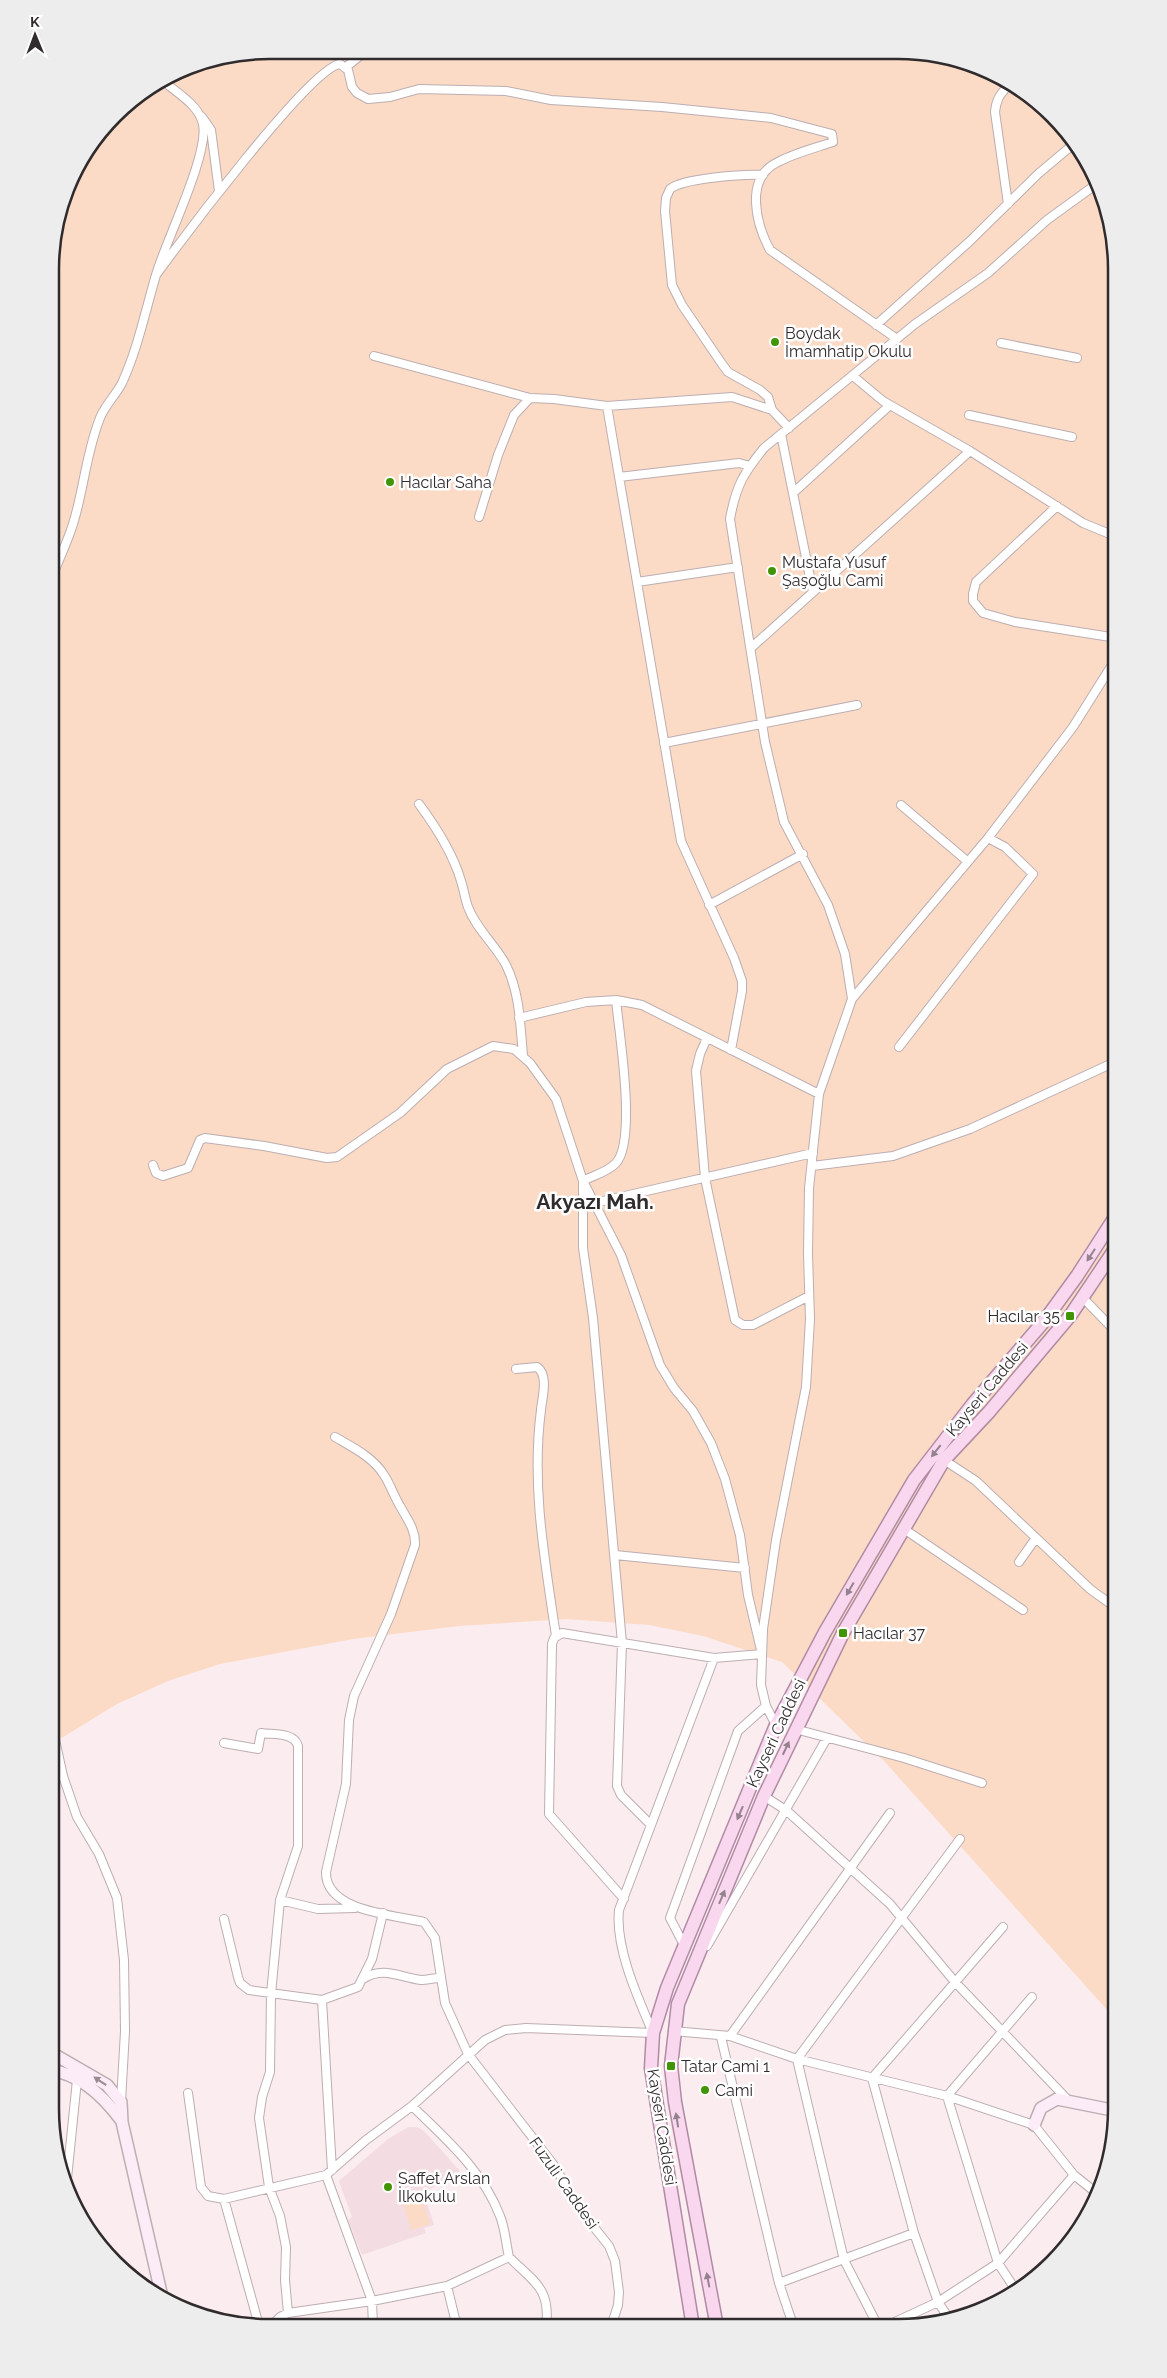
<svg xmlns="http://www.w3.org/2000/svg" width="1167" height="2378" viewBox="0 0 1167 2378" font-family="Raleway,sans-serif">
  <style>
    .built { fill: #f4dde2 }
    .green { fill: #fbdbc5 }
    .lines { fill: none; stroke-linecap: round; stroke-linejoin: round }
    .street-casing { stroke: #bcaeb1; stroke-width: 10 }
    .secondary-casing { stroke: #bcaeb1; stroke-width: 14 }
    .primary-casing { stroke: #b08ba4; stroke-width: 15 }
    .street { stroke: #fff; stroke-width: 8 }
    .secondary { stroke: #fcecf7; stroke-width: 11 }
    .primary { stroke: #f9d8ef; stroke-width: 12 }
    .oneway { fill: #94828e }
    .oneway2 { fill: #968c92 }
    .poi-dot { fill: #419504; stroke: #fefefe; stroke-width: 2 }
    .labels { text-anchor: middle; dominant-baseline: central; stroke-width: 5; stroke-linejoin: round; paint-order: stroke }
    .poi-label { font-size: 16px; fill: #302b2c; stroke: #fefefe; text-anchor: start }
    .street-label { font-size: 16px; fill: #302b2c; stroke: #fefefe }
    .district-label { font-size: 21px; font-weight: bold; fill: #302b2c; stroke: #fefefe }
    .rim { fill: none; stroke: #302b2c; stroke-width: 2.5 }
  </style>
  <rect width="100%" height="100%" fill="#fbecef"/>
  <path class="built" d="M408,2127H417L424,2131L460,2171L424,2193L434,2225L424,2228L426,2233L362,2255L348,2220L352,2217L339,2181L388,2139Z"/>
  <path class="green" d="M269,50L941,54L995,73L1043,104L1080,147L1105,199L1117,269V2021L884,1761L782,1662L703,1636L649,1625L566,1619L459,1626L353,1639L220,1664L168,1681L117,1704L50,1745V254L73,172L124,104L185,67Z
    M422,2198L430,2224L411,2230L403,2203Z"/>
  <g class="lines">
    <defs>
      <path id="street" d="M346,67L366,51
        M1008,86C1000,94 996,100 995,112L1008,204
        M202,117L211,130L219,191
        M763,175C745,174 683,178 670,189L666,198L665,211L672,285L682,305L722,364L728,372L760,390L768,397L772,410L789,428
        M156,275C180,242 310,68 340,64L348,70L352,87L357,93L368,99L390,97L419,89L506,91L551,100L662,107L771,118L832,134L833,142C815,148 795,153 778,162C744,178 756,224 770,250L897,339
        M876,325L970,241L1038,174L1076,142
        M1001,343L1077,358
        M374,356L530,398
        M853,376L883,401L970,451L1083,523L1117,537
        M607,406L681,841L734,958L742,981V991L731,1050
        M969,415L1072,437
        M781,434L813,592
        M619,477L739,463L750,466
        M793,493L890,405
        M1057,506L976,582L973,594V601L983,613L1015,622L1117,638
        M479,517L498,455L514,415L530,398L554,399L607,406L732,397L772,410
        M50,581C58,562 67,543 73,524C84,489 86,453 100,418C105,405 116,395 122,383C138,348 145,312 156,275C166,240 209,155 203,124C199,105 176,92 163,81
        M637,582L738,567
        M752,647L970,451
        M664,743L857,705
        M419,804C436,827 453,853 461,881C464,890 465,899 468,907C476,929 495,944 506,965C520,993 520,1024 523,1055
        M901,805L967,861
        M709,905L803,854
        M852,999L845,954L828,905L784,822L765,742L730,519C736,486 743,474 764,448L915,324L988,273L1047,220L1098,183
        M616,1000C619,1032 637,1140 616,1163C608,1172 594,1175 583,1181V1248L593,1318L622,1643L617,1786L621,1795L651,1825
        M519,1018L586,1002L616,1000L642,1005L819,1094
        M707,1038L700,1054L696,1071L705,1178L735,1320L743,1325H753L809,1296
        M899,1047L1033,874L1005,847L988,838
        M153,1165L156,1173L163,1176L188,1168L200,1140L205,1138L264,1146L327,1158L337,1157L400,1113L447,1069L493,1046L514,1049L530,1063L556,1099L583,1181L621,1255L660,1365L674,1388L693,1411L711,1443L725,1479L740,1535L748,1595L762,1654L714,1658L562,1633L554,1638L552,1644L549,1814L624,1899
        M812,1166L893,1156L970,1129L1117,1061
        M594,1203L813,1153
        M1083,1298L1117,1333
        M516,1369L537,1367C549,1375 542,1398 541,1410C531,1486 545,1561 556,1636
        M335,1437C352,1447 373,1457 384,1475C390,1484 394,1496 400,1506C407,1519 416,1530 415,1545L391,1614L354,1696L349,1720L346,1784L326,1872C325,1912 396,1915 424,1922L435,1938L445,2003L468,2054L556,2168L574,2202L609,2246L615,2261L619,2292L618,2305L611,2327
        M944,1460L976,1481L1090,1589L1112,1605L1117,1606
        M904,1529L1023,1610
        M615,1555L745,1568
        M1019,1562L1036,1538
        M50,1717L63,1776L77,1817L99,1854L117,1898L124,1960L125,2031L121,2102
        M776,1725L766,1706L761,1685L763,1629L776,1540L806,1387L810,1319L808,1254L809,1188L819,1094L852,999L988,838L1073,727L1117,657
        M795,1729L904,1758L982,1783
        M224,1743L258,1749L261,1733C274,1735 294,1732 298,1746V1846L280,1900L271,1994L270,2072L262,2097L259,2118L269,2187L280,2216L286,2247L285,2280L288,2313
        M764,1796L787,1811L890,1904L955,1982L1067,2099
        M280,1900L318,1909L355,1908
        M224,1919L238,1977L240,1983L249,1990L322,2000L358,1987L372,1959L383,1913
        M707,1946L827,1738
        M685,1947L670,1918L738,1731L766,1706
        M363,1979C383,1966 399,1977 421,1980C427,1980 434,1978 441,1978
        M322,2000L332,2170
        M673,2031L730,2036L797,2059L947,2096L1034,2125L1074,2175L1099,2195
        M730,2036L890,1813
        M721,2037L779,2283L914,2233L872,2078L1003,1927
        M188,2093L201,2187L208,2196L224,2199L326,2175L366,2140L412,2106L485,2040L505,2030L526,2028L653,2033C638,1998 615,1948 619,1910L714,1658
        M947,2096L998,2263L1017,2292
        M947,2096L1032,1997
        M326,2175L372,2301L373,2326
        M66,2188L77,2080
        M224,2199L258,2322L265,2326
        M914,2233L938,2302L950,2320
        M509,2257C534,2282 551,2288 546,2327
        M779,2283L794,2328
        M447,2286L457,2327
        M271,2326L280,2317L288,2313L372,2301L447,2286L509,2257C506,2244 505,2228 500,2216C483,2171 446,2139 412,2106
        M879,2328L844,2260L797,2059L960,1839
        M882,2328L938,2302L998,2263L1074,2175"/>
      <path id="secondary" d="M50,2052L107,2085L121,2102L122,2122L162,2297
        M50,2070C80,2074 104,2097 121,2120
        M1034,2125L1041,2108L1057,2099L1117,2111"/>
      <path id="primary" d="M693,2327L651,2068L653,2033L667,1988L776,1725L825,1632L914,1480L972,1405L1045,1320L1077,1276L1117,1214
        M717,2327L675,2102L671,2066L678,2004L764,1796L843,1633L944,1460L989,1412L1070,1316L1117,1246"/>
    </defs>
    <use href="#street" class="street-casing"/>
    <use href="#secondary" class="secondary-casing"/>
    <use href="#primary" class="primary-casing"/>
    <use href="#street" class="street"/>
    <use href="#secondary" class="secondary"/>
    <use href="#primary" class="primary"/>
  </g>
  <defs><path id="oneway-solid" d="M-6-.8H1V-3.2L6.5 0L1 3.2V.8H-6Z" transform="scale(1.25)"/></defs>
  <g class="oneway">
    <use href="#oneway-solid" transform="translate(1091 1255) rotate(123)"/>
    <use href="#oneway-solid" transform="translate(936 1451) rotate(128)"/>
    <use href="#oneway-solid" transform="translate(850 1589) rotate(120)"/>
    <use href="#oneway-solid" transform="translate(786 1748) rotate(-65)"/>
    <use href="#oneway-solid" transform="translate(740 1813) rotate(113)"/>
    <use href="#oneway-solid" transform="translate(722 1897) rotate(-67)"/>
    <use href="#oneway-solid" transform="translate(677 2120) rotate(-99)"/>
    <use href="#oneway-solid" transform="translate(708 2280) rotate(-101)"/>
  </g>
  <use class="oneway2" href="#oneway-solid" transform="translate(100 2081) rotate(-146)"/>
  <g class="poi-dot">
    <circle cx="775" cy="342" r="5"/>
    <circle cx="390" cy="482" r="5"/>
    <circle cx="772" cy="571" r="5"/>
    <rect x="1065" y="1311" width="10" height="10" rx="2.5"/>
    <rect x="838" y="1628" width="10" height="10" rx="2.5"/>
    <rect x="666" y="2061" width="10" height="10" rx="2.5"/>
    <circle cx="705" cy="2090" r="5"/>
    <circle cx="388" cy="2187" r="5"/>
  </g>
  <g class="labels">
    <g class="poi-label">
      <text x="785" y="333">Boydak<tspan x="785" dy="18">İmamhatip Okulu</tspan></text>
      <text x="400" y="482">Hacılar Saha</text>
      <text x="782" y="562">Mustafa Yusuf<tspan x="782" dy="18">Şaşoğlu Cami</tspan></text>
      <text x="1060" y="1316" text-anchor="end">Hacılar 35</text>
      <text x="853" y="1633">Hacılar 37</text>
      <text x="681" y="2066">Tatar Cami 1</text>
      <text x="715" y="2090">Cami</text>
      <text x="398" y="2178">Saffet Arslan<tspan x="398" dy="18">İlkokulu</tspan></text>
    </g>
    <g class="street-label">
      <text transform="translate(987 1389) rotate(-50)">Kayseri Caddesi</text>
      <text transform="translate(776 1733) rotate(-65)">Kayseri Caddesi</text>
      <text transform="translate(662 2127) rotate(81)">Kayseri Caddesi</text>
      <text transform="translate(564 2183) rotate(55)">Fuzuli Caddesi</text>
    </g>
    <g class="district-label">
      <text x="595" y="1201">Akyazı Mah.</text>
    </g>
  </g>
  <path d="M0 0H1167V2378H0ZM269 59H898A210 210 0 0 1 1108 269V2109A210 210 0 0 1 898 2319H269A210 210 0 0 1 59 2109V269A210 210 0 0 1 269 59Z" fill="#eeeded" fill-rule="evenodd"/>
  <path class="rim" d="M269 59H898A210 210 0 0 1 1108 269V2109A210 210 0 0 1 898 2319H269A210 210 0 0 1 59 2109V269A210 210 0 0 1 269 59Z"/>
  <g transform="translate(35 35) rotate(359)" stroke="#fefefe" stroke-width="4" paint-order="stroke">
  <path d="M0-4L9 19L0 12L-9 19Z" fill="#302b2c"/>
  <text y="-8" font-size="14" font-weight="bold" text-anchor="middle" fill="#302b2c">K</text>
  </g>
</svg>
